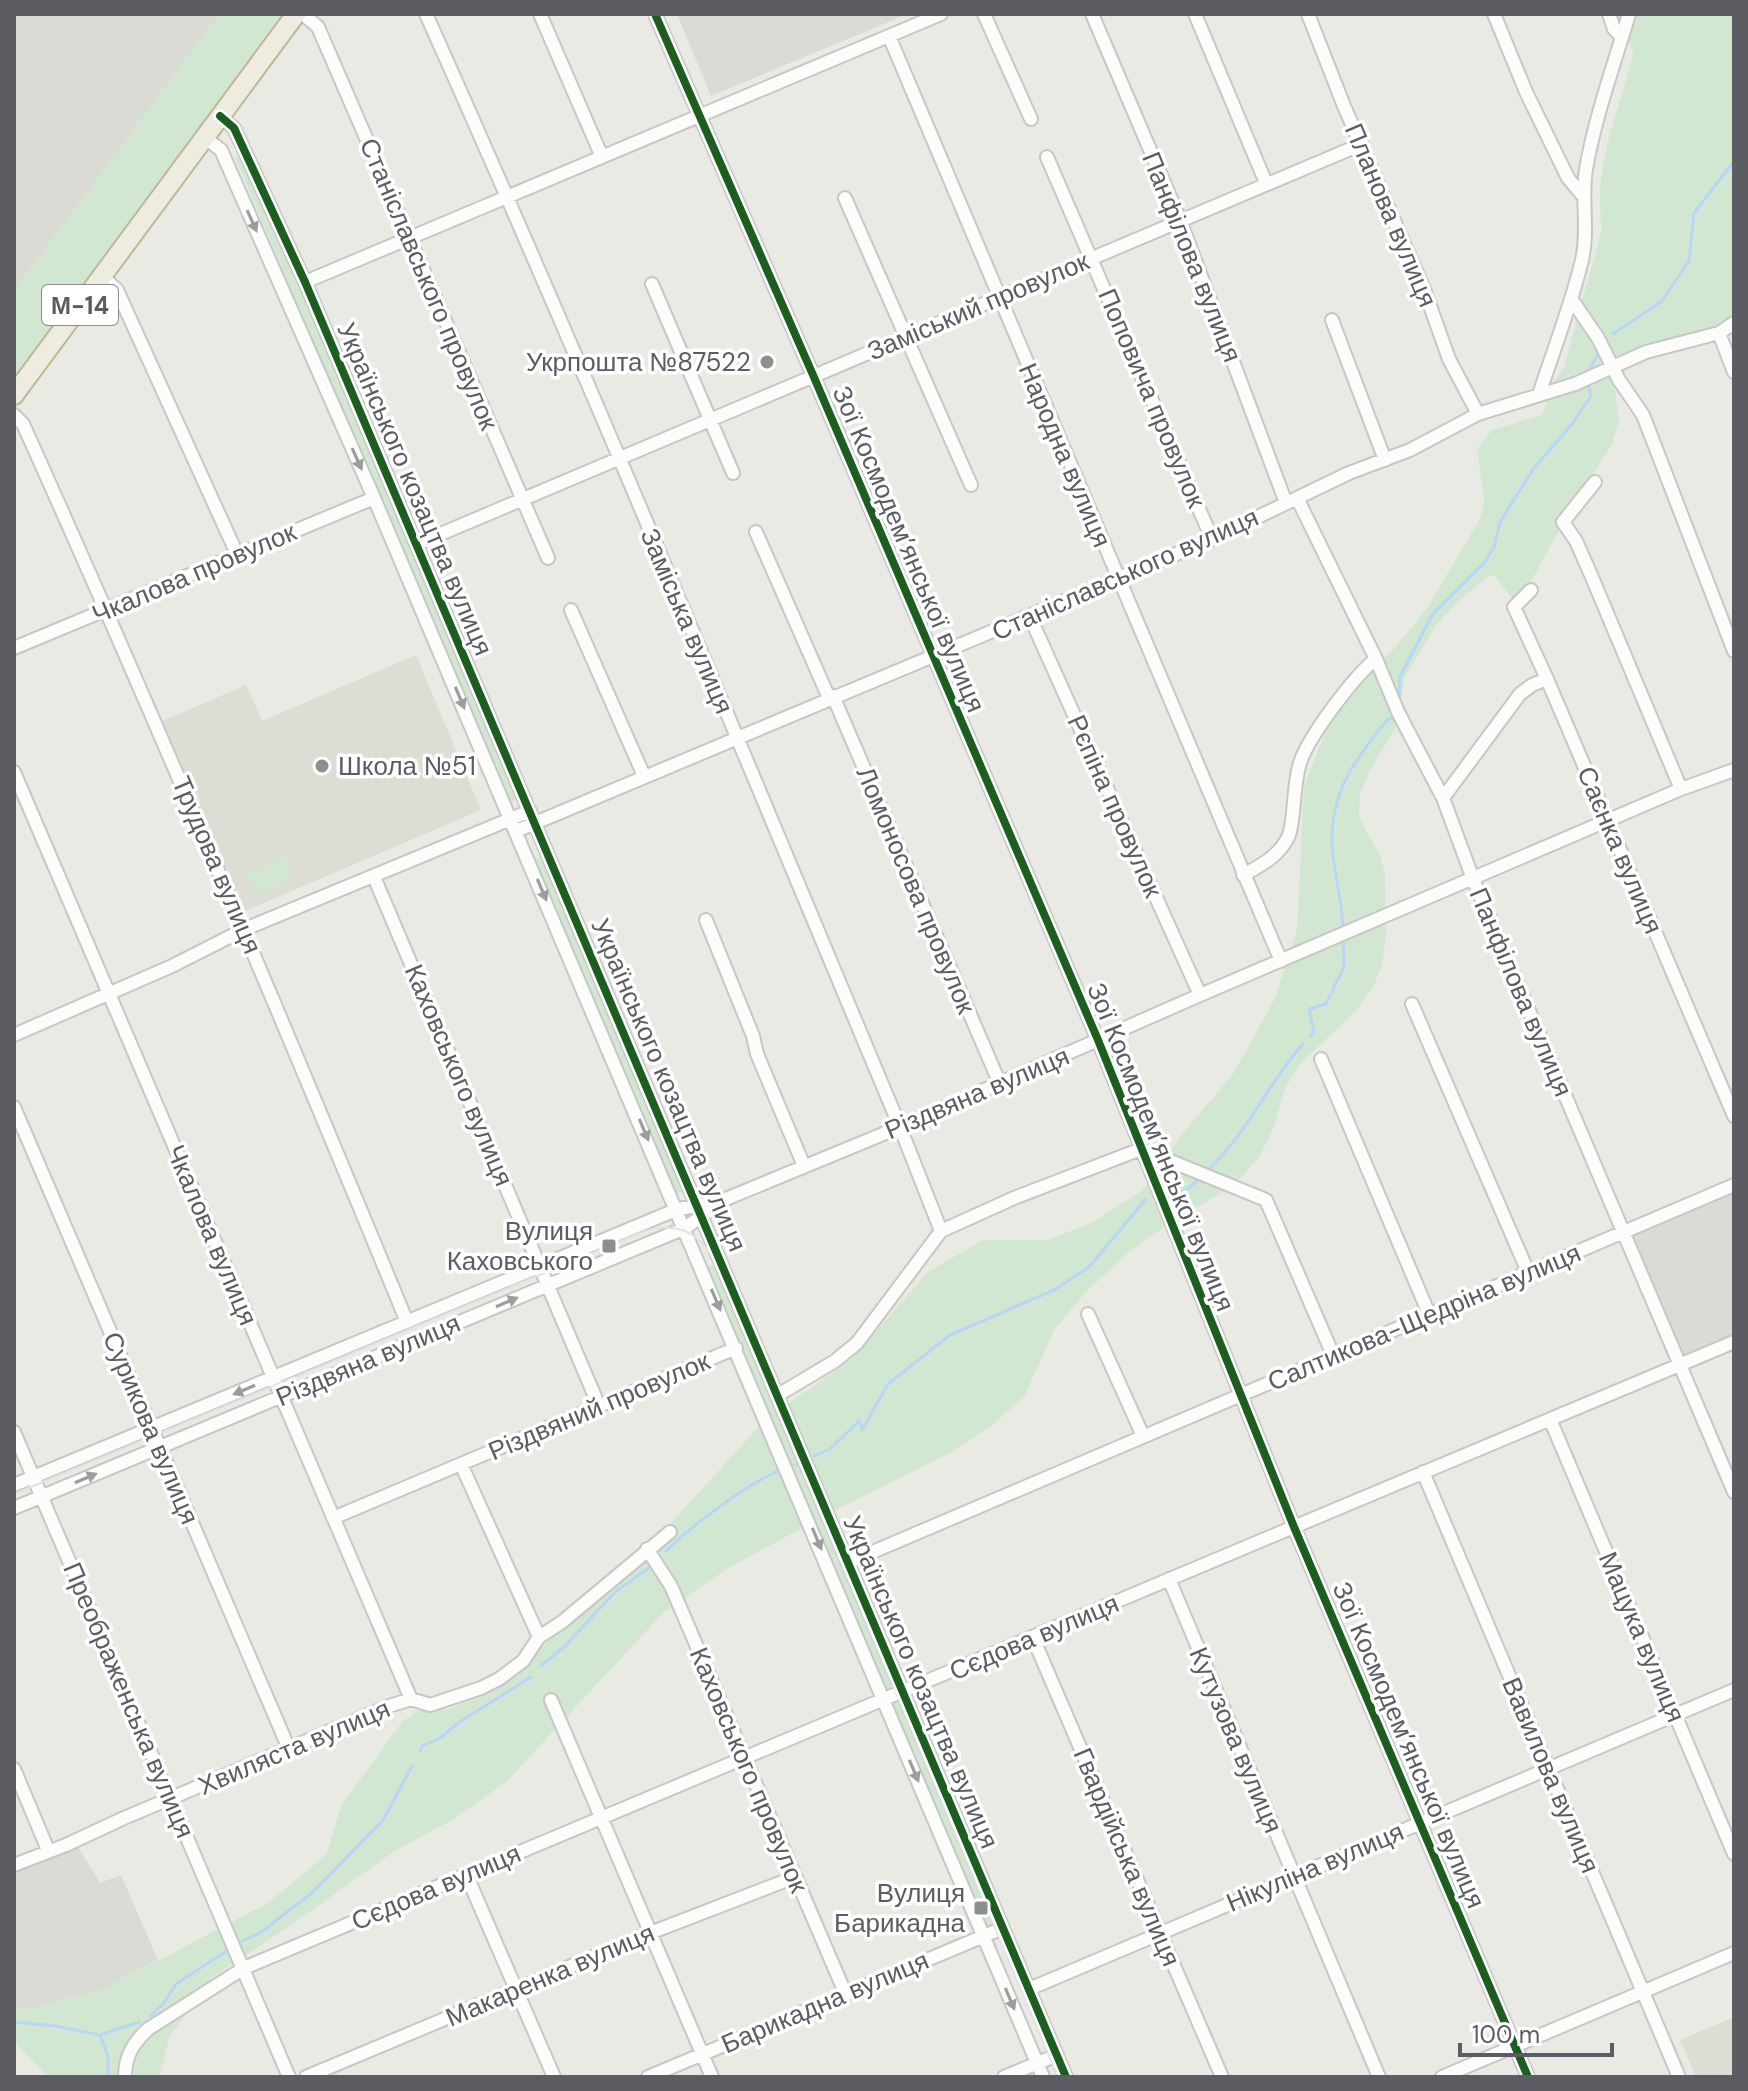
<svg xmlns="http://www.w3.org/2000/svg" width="1748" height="2091" viewBox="0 0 1748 2091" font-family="'DM Sans',sans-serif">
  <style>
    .industrial { fill: #dbdbd6 }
    .education { fill: #deddd4 }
    .green { fill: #d2e7d2 }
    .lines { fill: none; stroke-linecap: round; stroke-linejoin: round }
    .stream { stroke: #b8d6f5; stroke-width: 3 }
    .minor-casing { stroke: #c7c7c5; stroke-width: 16 }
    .highway-casing { stroke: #c0b794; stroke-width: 22 }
    .minor { stroke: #fcfcfb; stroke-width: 12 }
    .highway { stroke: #eeece0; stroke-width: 18 }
    .tram { stroke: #e2e2e2; stroke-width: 2 }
    .cycleway-casing { stroke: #fff; stroke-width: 13 }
    .cycleway { stroke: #1b5e20; stroke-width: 8 }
    .oneway { fill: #9b9d9f }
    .poi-dot { fill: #8d8e90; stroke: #fff; stroke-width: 3 }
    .labels { text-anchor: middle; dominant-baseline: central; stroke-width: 7; stroke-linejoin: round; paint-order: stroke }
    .shield { fill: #fff; stroke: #8c8e91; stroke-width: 2 }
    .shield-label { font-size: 24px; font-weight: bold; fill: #5b5d62 }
    .street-label { font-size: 26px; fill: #5b5d62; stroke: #fff }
    .poi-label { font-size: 26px; fill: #5b5d62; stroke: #fff; text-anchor: end }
  </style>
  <rect width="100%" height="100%" fill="#eaeae5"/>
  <path class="industrial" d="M14,14H220L14,291Z
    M677,14H908L711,96Z
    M1734,1189V1338L1683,1360L1629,1232Z
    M75,1842L100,1883L121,1875L158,1960L104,1989L26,2010L14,2007V1868Z"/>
  <path class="education" d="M416,655L481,810L245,911L162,721L246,685L262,721Z
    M1734,2017V2077H1696L1680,2040Z"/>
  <path class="green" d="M220,14H285L14,380V291Z
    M1614,14H1734V326L1620,360L1613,372L1619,421L1612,444L1563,523L1523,596L1513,599L1495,576H1489L1458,601L1435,627L1405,677L1395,729L1370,770L1360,794L1359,817L1381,858L1385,875L1386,936L1382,966L1373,987L1355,1012L1302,1062L1285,1088L1275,1124L1261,1154L1245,1174L1219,1195L1182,1215L1131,1250L1086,1292L1054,1330L1025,1395L994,1424L948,1454L831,1512L786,1405L851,1360L928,1272L983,1240H1047L1091,1223L1142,1191L1183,1133L1233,1074L1275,998L1297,929L1304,787L1325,732L1367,672L1395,648L1427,608L1481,517L1484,499L1477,449L1492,430L1542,415L1555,381L1564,367L1602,229C1592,169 1619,110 1634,52L1619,28Z
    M245,153L521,797L509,803L235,157Z
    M546,855L689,1189L675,1195L533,860Z
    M285,857L294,877L256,894L247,873Z
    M718,1262L899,1690L885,1695L705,1268Z
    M764,1421L808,1525L730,1567L664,1612L507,1781L454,1819L396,1850L294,1923L210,1979L169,2038L160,2077H48L14,2041V2007L26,2010L104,1989L268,1903L326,1855L342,1804L402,1722L417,1711L453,1708L513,1674L575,1616L644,1560L670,1524Z
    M902,1695L999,1926L985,1932L888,1701Z"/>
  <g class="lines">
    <path class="stream" d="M1613,334L1662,301L1689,261L1694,213L1734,161
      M1588,372L1600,351
      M1405,712L1399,700L1400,677L1432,615L1485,562L1494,547L1500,522L1534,468L1572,424L1591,396L1589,387
      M1343,930C1343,898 1330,862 1332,831C1335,784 1359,755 1387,720L1392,718
      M1310,1036L1314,1032L1309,1009L1326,1004L1344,967L1343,938
      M1207,1171C1246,1136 1267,1084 1303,1044
      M1167,1190L1184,1192L1201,1177
      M814,1456L830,1449L859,1421L862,1430L888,1384L950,1335L1054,1290L1089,1267L1145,1200
      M795,1465L797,1464
      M666,1551C692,1525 745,1486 778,1471
      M541,1666L566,1645L615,1592L654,1564
      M420,1751L422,1746L440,1738L458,1723L531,1677
      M242,1941L260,1933L313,1892L383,1820L412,1766
      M150,2016L164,2003L176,1984L228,1950
      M14,2022L55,2026L100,2035L139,2022
      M100,2035L108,2056V2077"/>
    <defs>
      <path id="minor" d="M303,14L318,27L548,558
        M426,14C591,382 744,755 900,1127L941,1231
        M540,14L602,157
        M655,14L813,375L1098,1040L1294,1527L1528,2077
        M984,14L1031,119
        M1092,14L1180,220L1286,503
        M1195,14L1266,183
        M1308,14L1344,106L1424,289L1449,359L1478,414
        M1494,14L1526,92L1568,178L1583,196
        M1609,14L1614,29L1622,37
        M889,36L1281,961
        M220,116L234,128L305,282L1066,2077
        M205,138L221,150L374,498L1043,2077
        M1047,157L1212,539
        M845,198L971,485
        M102,276L117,290L237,554
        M305,282L941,14
        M652,284L733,473
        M1572,300L1598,338L1619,380L1643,415L1734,651
        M1332,320L1385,460
        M1719,333L1734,372
        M1539,395C1553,351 1571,306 1582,260C1589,230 1581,199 1586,169C1595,117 1614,65 1629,14
        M14,415L23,424C157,721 283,1021 407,1322
        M1595,482L1563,522L1576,541L1591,575L1681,789
        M1297,498L1376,659L1398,712L1443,798L1473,879L1734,1492
        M756,532L829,698
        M417,544L1362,144
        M1531,590L1514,607L1547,679L1734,1116
        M571,610L644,776
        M1030,617L1200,995
        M14,648L374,498
        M833,696L1000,1084
        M14,772L411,1699
        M1443,798L1520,694L1532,685L1547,679
        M516,831L1212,539L1349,473L1410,450L1478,414L1575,384L1646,352L1719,333L1734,323
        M1243,875C1260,866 1281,855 1289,835C1295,818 1293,784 1300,763C1308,737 1355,675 1376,659
        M374,877L599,1406
        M706,920L753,1036L757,1054L804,1166
        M1412,1004L1528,1272
        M14,1035L172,966L245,929L530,811
        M1321,1059L1429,1314
        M14,1107L289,1749
        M1141,1149L1266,1200L1333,1355
        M1088,1314L1143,1436
        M778,1395L835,1361L857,1343L941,1231L1014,1198L1141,1149
        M1550,1419L1734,1854
        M14,1432L289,2077
        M461,1464L539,1637
        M1423,1472L1679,2077
        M14,1485L678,1209L716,1203L900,1127L1200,995L1681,789L1734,770
        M14,1508L685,1228L709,1211
        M333,1518L736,1348
        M647,1549L671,1586L846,1995
        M849,1562L1734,1185
        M1169,1579L1379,2077
        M1033,1638L1222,2077
        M551,1700L712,2077
        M14,1769L48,1850
        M14,1865L66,1845L124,1818L389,1706L411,1699L430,1705L481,1688L499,1679L523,1661L539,1637L562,1622L670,1532
        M466,1874L554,2077
        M1029,1989L1734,1690
        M125,2077C125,2056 133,2043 148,2029L244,1968L1734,1342
        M306,2077L650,1933L795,1877
        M648,2077L1003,1928
        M1004,2077L1057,2055
        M1442,2077L1734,1953"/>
      <path id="highway" d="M14,395L296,14"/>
    </defs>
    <use href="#minor" class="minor-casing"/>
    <use href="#highway" class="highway-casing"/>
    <use href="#minor" class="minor"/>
    <use href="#highway" class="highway"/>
    <path class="tram" d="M14,1494L645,1231C675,1223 695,1229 712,1256L1058,2077"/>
    <defs>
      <path id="cycleway" d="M655,14L813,375L1098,1040L1294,1527L1528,2077
        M220,116L234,128L305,282L1066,2077"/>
    </defs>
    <use href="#cycleway" class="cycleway-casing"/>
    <use href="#cycleway" class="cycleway"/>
  </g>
  <defs><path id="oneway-solid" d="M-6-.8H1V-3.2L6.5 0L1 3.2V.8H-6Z" transform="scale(2)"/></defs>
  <g class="oneway">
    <use href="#oneway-solid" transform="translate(252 221) rotate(66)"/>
    <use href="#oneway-solid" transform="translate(357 459) rotate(66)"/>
    <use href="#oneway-solid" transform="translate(460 698) rotate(67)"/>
    <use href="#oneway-solid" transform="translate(542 890) rotate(67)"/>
    <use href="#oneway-solid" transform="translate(644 1130) rotate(67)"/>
    <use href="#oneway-solid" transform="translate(716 1300) rotate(67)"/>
    <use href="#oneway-solid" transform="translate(507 1302) rotate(-23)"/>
    <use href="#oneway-solid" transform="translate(244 1390) rotate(157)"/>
    <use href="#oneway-solid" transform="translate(86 1478) rotate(-23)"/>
    <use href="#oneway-solid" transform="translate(817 1539) rotate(67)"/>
    <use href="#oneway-solid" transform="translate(914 1771) rotate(67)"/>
    <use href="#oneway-solid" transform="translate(1010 1999) rotate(67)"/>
  </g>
  <g class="poi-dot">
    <circle cx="767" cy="362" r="8"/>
    <circle cx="322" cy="766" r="8"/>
    <rect x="601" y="1238" width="16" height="16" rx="4"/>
    <rect x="973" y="1900" width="16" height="16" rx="4"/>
  </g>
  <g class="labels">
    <rect class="shield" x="42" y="285" width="76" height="40" rx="6"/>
    <g class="shield-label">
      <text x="80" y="305">М-14</text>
    </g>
    <g class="street-label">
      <text transform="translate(1391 215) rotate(67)">Планова вулиця</text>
      <text transform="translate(1192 257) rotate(68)">Панфілова вулиця</text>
      <text transform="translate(429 284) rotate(67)">Станіславського провулок</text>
      <text transform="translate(978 306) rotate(-23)">Заміський провулок</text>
      <text transform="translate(1152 398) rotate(67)">Поповича провулок</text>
      <text transform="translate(1065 455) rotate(67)">Народна вулиця</text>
      <text transform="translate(415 489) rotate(67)">Українського козацтва вулиця</text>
      <text transform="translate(909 549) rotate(67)">Зої Космодем’янської вулиця</text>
      <text transform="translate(194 573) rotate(-23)">Чкалова провулок</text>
      <text transform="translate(1125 574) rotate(-24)">Станіславського вулиця</text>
      <text transform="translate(687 621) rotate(67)">Заміська вулиця</text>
      <text transform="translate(1115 806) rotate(66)">Рєпіна провулок</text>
      <text transform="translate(1620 850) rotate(67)">Саєнка вулиця</text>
      <text transform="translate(217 865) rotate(67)">Трудова вулиця</text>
      <text transform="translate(916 890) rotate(67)">Ломоносова провулок</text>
      <text transform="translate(1521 992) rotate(67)">Панфілова вулиця</text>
      <text transform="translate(459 1075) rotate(67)">Каховського вулиця</text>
      <text transform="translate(669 1085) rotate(67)">Українського козацтва вулиця</text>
      <text transform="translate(977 1093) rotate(-23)">Різдвяна вулиця</text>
      <text transform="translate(1161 1147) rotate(68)">Зої Космодем’янської вулиця</text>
      <text transform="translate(212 1235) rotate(67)">Чкалова вулиця</text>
      <text transform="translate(1424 1317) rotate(-23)">Салтикова-Щедріна вулиця</text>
      <text transform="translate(368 1360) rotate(-23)">Різдвяна вулиця</text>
      <text transform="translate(599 1406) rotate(-23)">Різдвяний провулок</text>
      <text transform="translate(151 1428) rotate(67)">Сурикова вулиця</text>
      <text transform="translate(1034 1637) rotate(-23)">Сєдова вулиця</text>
      <text transform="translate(1642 1637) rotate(67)">Мацука вулиця</text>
      <text transform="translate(921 1682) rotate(67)">Українського козацтва вулиця</text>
      <text transform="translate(129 1700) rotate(67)">Преображенська вулиця</text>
      <text transform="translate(1236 1740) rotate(67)">Кутузова вулиця</text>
      <text transform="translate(1409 1745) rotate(67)">Зої Космодем’янської вулиця</text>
      <text transform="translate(294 1747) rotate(-23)">Хвиляста вулиця</text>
      <text transform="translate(749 1770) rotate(67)">Каховського провулок</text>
      <text transform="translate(1551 1775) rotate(67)">Вавилова вулиця</text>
      <text transform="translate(1127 1857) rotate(67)">Гвардійська вулиця</text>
      <text transform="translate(1315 1867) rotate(-23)">Нікуліна вулиця</text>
      <text transform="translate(436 1887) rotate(-23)">Сєдова вулиця</text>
      <text transform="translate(550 1975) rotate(-23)">Макаренка вулиця</text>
      <text transform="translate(825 2002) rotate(-23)">Барикадна вулиця</text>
    </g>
    <g class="poi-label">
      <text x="751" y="362">Укрпошта №87522</text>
      <text x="338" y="766" text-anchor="start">Школа №51</text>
      <text x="593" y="1231">Вулиця<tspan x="593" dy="30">Каховського</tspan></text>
      <text x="965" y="1893">Вулиця<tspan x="965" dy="30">Барикадна</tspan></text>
    </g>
  </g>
  <rect width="1748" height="2091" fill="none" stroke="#5b5d62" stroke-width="32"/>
  <path d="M1460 2043v12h152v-12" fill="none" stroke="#5b5d62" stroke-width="4"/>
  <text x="1472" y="2043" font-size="24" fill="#5b5d62" stroke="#ffffff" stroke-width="6" paint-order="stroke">100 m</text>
</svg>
